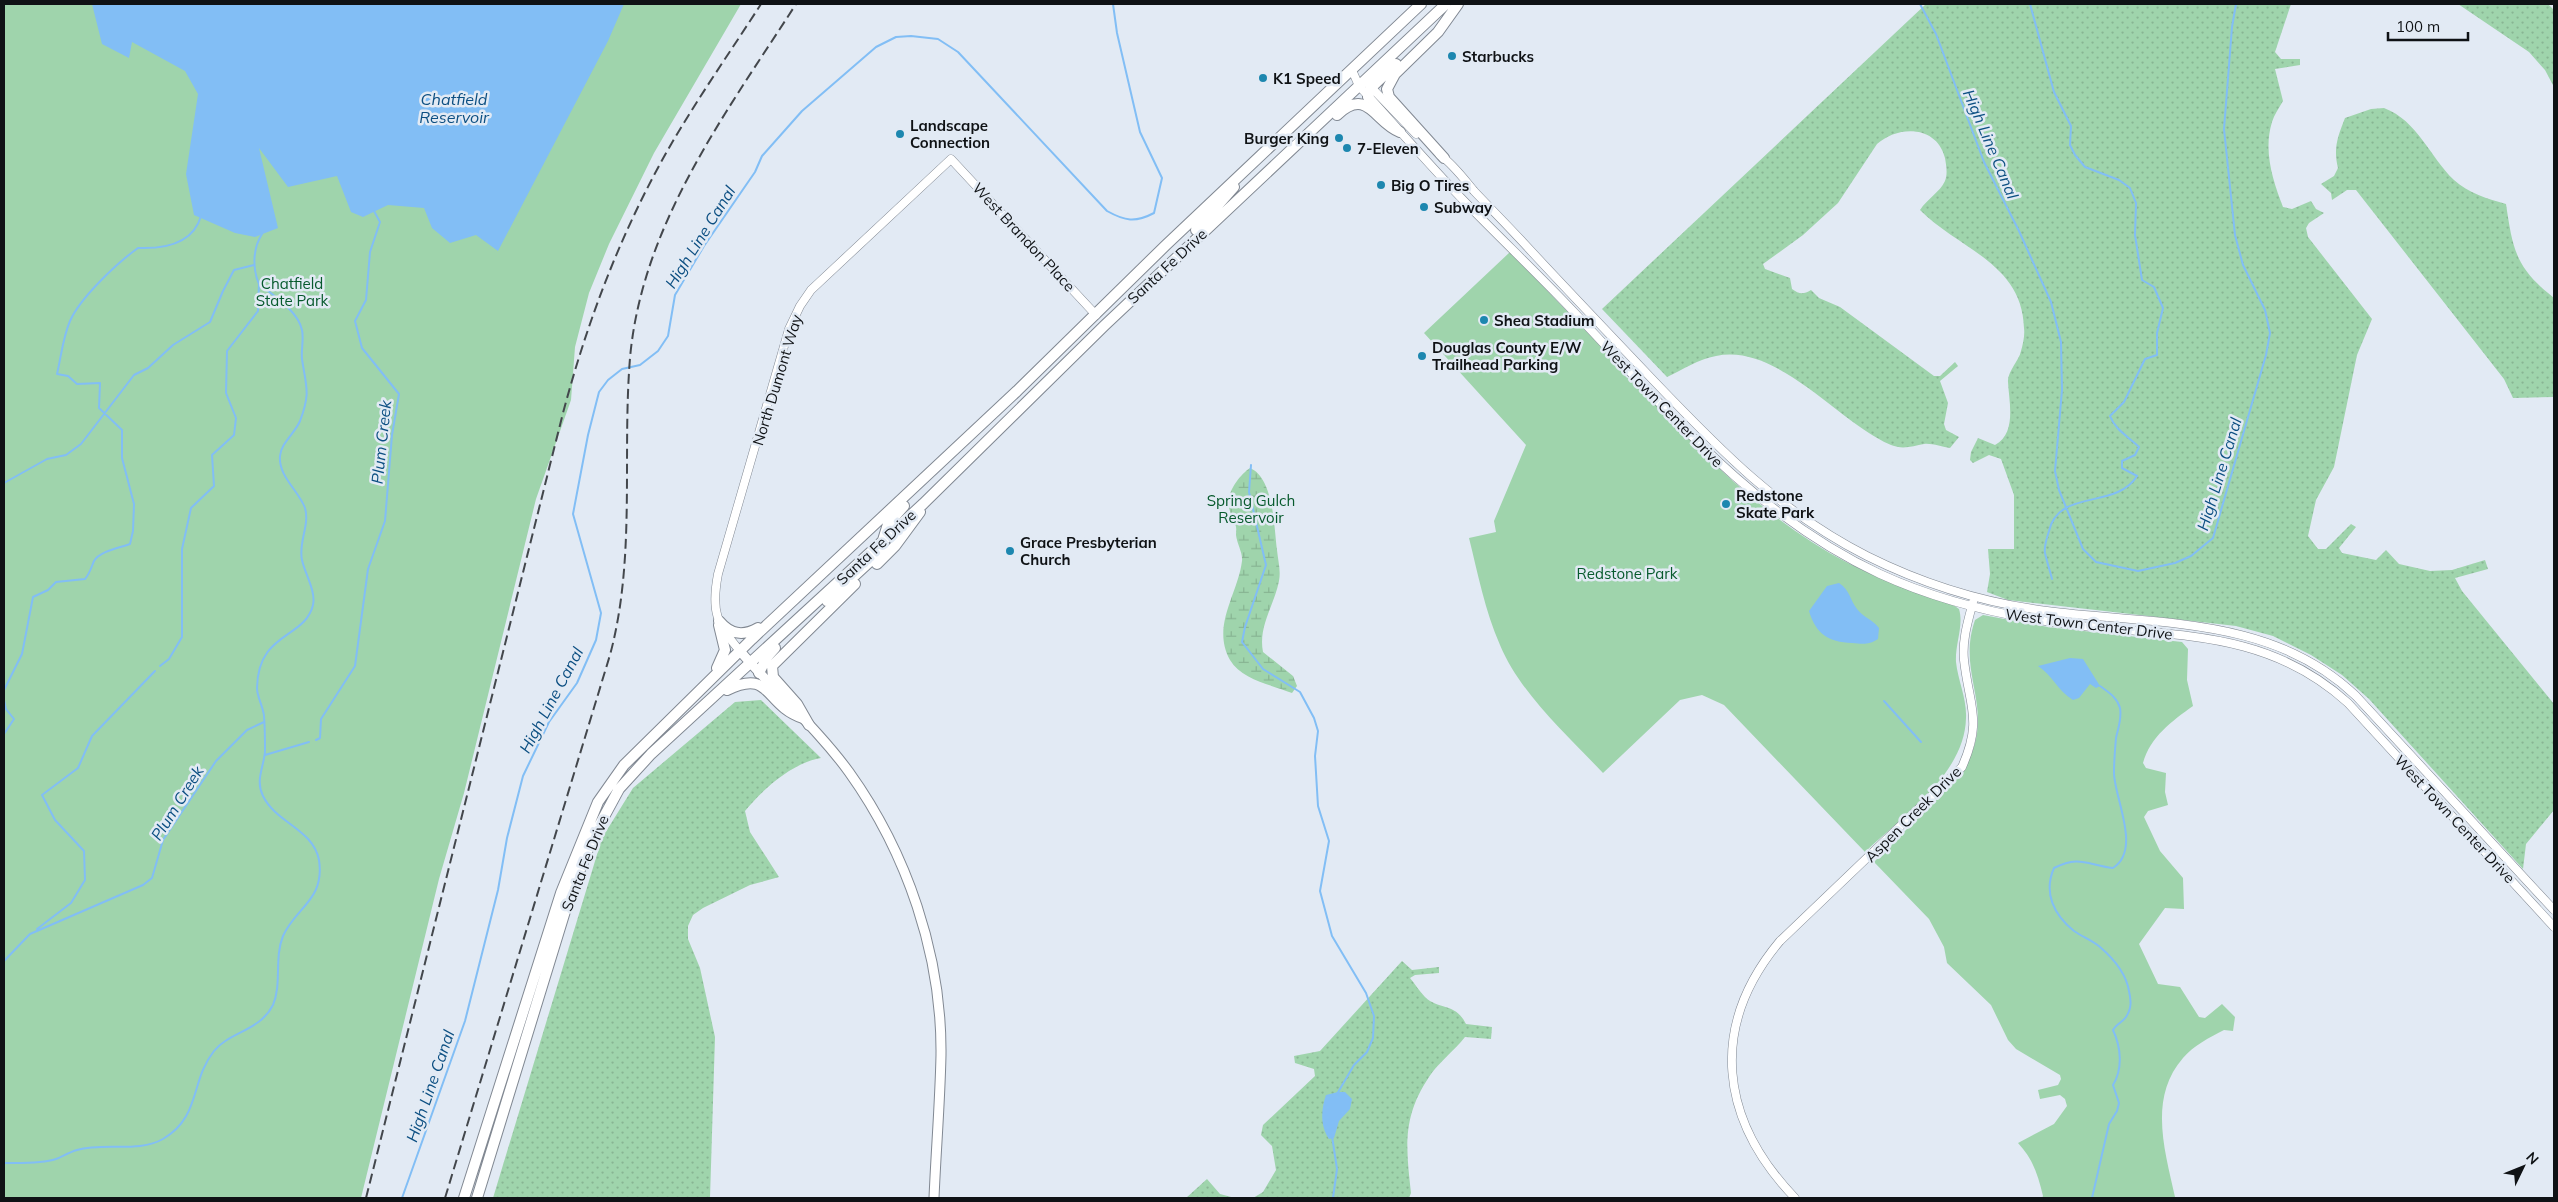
<svg xmlns="http://www.w3.org/2000/svg" width="2558" height="1202" viewBox="0 0 2558 1202" font-family="Mulish,sans-serif">
  <style>
    .grass { fill: url(#grass-dots) }
    .wetland { fill: url(#wetland-marsh) }
    .park { fill: #9fd4ac }
    .water { fill: #82bef5 }
    .lines { fill: none; stroke-linecap: round; stroke-linejoin: round }
    .stream { stroke: #82bef5; stroke-width: 2 }
    .secondary-casing { stroke: #818892; stroke-width: 9 }
    .primary-casing { stroke: #818892; stroke-width: 11 }
    .highway-casing { stroke: #818892; stroke-width: 12 }
    .secondary { stroke: #fff; stroke-width: 8 }
    .primary { stroke: #fff; stroke-width: 9 }
    .highway { stroke: #fff; stroke-width: 10 }
    .rail { stroke: #43474c; stroke-width: 2; stroke-dasharray: 10 5; stroke-linecap: butt }
    .poi-dot { fill: #1d87af; stroke: #e2eaf4; stroke-width: 2 }
    .labels { text-anchor: middle; dominant-baseline: central; stroke-width: 5; stroke-linejoin: round; paint-order: stroke }
    .poi-label { font-size: 15px; font-weight: bold; fill: #0f1215; stroke: #e2eaf4; text-anchor: start }
    .street-label { font-size: 15px; fill: #0f1215; stroke: #e2eaf4 }
    .park-label { font-size: 15px; fill: #075a2d; stroke: #e2eaf4 }
    .water-label { font-size: 16px; font-style: italic; fill: #0c4f82; stroke: #e2eaf4 }
  </style>
  <defs>
    <pattern id="grass-dots" width="8" height="8" patternUnits="userSpaceOnUse" patternTransform="scale(1.25)"><rect width="8" height="8" fill="#9fd4ac"/><path d="M2 2h.1M6 6h.1" fill="none" stroke="#88b593" stroke-width="1.8" stroke-linecap="round"/></pattern>
    <pattern id="wetland-marsh" width="20" height="14" patternUnits="userSpaceOnUse" patternTransform="scale(1.25)"><rect width="20" height="14" fill="#9fd4ac"/><path d="M1 5h8M5 5V1M11 12h8M15 12V8" fill="none" stroke="#88b593"/></pattern>
  </defs>
  <rect width="100%" height="100%" fill="#e2eaf4"/>
  <path class="grass" d="M1926,4H2291L2275,52L2281,59H2300V65L2275,69L2283,101C2279,108 2274,115 2272,122C2263,151 2273,181 2283,207L2292,209L2311,201L2316,209L2324,213L2309,223L2306,228L2308,237L2372,319L2357,355L2334,467L2316,500L2308,536L2318,549H2326L2351,524L2356,527L2339,548L2342,553L2376,560L2386,550L2399,564L2430,571L2452,570L2485,560L2488,569L2455,578L2462,591L2554,704V810L2526,844L2523,869L2369,699L2342,675L2311,655L2273,636L2236,626L2008,600L1987,592L1990,574L1988,549H2014V495L2001,459L1989,455L1973,463L1970,460L1971,452L1978,438L1995,445C2017,433 2009,402 2008,382C2007,372 2019,361 2021,351C2023,344 2025,335 2024,328C2022,263 1960,250 1920,210C1927,199 1940,192 1945,181C1948,174 1946,164 1945,158C1937,125 1898,125 1877,144L1838,203L1803,235L1763,264L1765,269L1790,278L1792,289C1799,294 1803,295 1811,290L1819,298L1840,307L1934,376H1940L1955,362L1958,366L1940,381L1948,403L1944,424L1946,430L1959,437L1950,448C1943,447 1931,443 1924,444C1913,446 1903,450 1891,445C1838,422 1778,343 1716,356C1699,359 1682,370 1667,377L1602,309Z
    M2458,4H2548L2554,10V87L2545,70L2529,52Z
    M2384,108C2418,121 2429,156 2454,180C2468,193 2488,199 2506,204C2513,251 2516,268 2554,298V397L2513,398L2504,379L2356,190H2347L2332,200L2331,193L2321,184L2334,176L2338,168C2333,148 2338,136 2345,118L2371,109Z
    M761,700L821,758C792,763 763,789 745,811L750,832L779,877L750,885L703,908L693,915L688,926V939L700,968L715,1037L710,1198H493L602,838L633,788L735,702Z
    M1402,961L1412,970L1439,967V973L1415,975L1410,978C1415,984 1420,992 1425,997C1440,1011 1455,1002 1466,1024L1492,1027L1491,1039L1465,1037C1454,1051 1438,1063 1429,1077C1402,1117 1406,1148 1411,1193L1409,1198H1253L1263,1192L1276,1170L1272,1146L1261,1135L1263,1125L1315,1076L1314,1069L1295,1063L1294,1056L1320,1051Z
    M1207,1179L1220,1194L1235,1198H1186Z"/>
  <path class="wetland" d="M1250,468C1274,478 1274,528 1277,550C1278,561 1281,570 1279,581C1274,606 1258,626 1263,652L1293,676L1297,686L1292,693C1272,685 1242,680 1230,660C1211,626 1238,594 1242,561C1243,553 1237,544 1236,535C1236,531 1237,528 1235,524C1232,516 1227,508 1229,499C1230,488 1241,474 1250,468Z"/>
  <path class="park" d="M4,4H741L654,153L609,244L589,293L575,347L571,400L536,499L464,793L439,879L361,1198H4Z
    M1510,252L1609,355L1626,377L1638,385C1701,453 1764,519 1848,563C1870,574 1893,584 1917,593C1929,598 1949,600 1959,609C1964,625 1955,644 1956,662C1958,681 1967,699 1966,718C1965,774 1902,817 1865,852L1724,705L1702,695L1680,700L1603,773C1567,735 1520,693 1500,645C1485,611 1478,574 1469,538L1496,532L1494,521L1526,445L1424,333Z
    M1983,615L2048,627L2182,642L2188,649L2187,680L2193,706C2172,721 2150,737 2143,763L2146,768L2166,773L2165,792L2168,805L2148,811L2144,817L2160,851L2183,878L2184,909L2165,908L2139,944L2158,984L2180,987L2199,1017L2205,1018L2222,1004L2235,1017L2233,1031L2224,1030C2210,1037 2193,1046 2183,1058C2148,1098 2165,1151 2175,1197L2042,1198L2043,1196C2038,1175 2033,1159 2018,1143L2054,1124L2067,1106L2065,1099L2060,1095L2040,1099L2038,1090L2058,1085L2061,1079L2060,1075L2016,1049L2008,1040L1991,1005L1947,963L1944,947L1929,919L1874,862L1958,778C1966,766 1973,753 1976,739C1985,696 1959,667 1975,620Z"/>
  <path class="water" d="M92,4H624L608,41L498,251L476,235L450,243L432,228L424,208L388,205L363,217L351,212L337,176L288,187L259,148L278,228L255,237L235,233L194,215L186,174L198,94L185,71L132,42L129,58L102,44Z
    M1839,583C1850,590 1850,600 1857,609C1863,617 1873,620 1879,628L1878,639C1869,645 1863,644 1852,643C1828,642 1816,634 1809,611L1827,586Z
    M2070,658L2083,659L2100,686L2096,688L2090,684L2079,698L2073,700C2058,691 2052,675 2038,666Z
    M1338,1092H1345L1352,1099L1350,1109L1339,1121L1334,1138L1329,1139C1320,1126 1321,1109 1326,1095Z"/>
  <g class="lines">
    <path class="stream" d="M1920,4L1936,34L1984,162L2019,231L2051,302L2061,342L2062,390L2055,471L2059,490L2083,549L2096,562L2138,571L2175,563L2191,556L2213,538L2266,355L2270,333L2265,310L2243,265L2235,235L2224,129L2232,27L2236,4
      M2030,4L2054,92L2071,126L2070,145L2075,155L2085,167L2119,180L2130,188L2136,203L2135,235L2142,280L2154,287L2163,308L2157,333V355L2145,359L2124,402L2110,416C2116,431 2128,436 2139,447L2135,455L2122,461V468L2137,476C2116,510 2059,488 2049,531C2047,537 2044,547 2045,553C2047,562 2050,571 2052,579
      M1251,465L1249,492L1266,565L1245,627L1242,642L1263,669L1300,692L1314,718L1318,731L1315,756L1318,806L1329,841L1320,891L1332,936L1366,993L1374,1016L1373,1038L1367,1052L1354,1065L1337,1094
      M4,483L47,459L66,455L81,444L134,375L148,368L173,345L210,322L223,291L234,270L254,265
      M160,666L169,659L182,637V549L191,508L214,486L212,455L234,435L236,418L226,393L227,351L258,311L259,284
      M4,690L22,654L33,597L48,590L56,582L85,579C90,573 91,568 94,561C100,551 119,548 130,544L133,531L134,504L122,458V430L99,408L100,383L77,384L68,376L57,374C61,357 63,337 70,321C80,298 117,263 138,248C164,249 193,244 201,216
      M4,700L6,709L14,719L4,734
      M1884,701L1921,742
      M316,740L320,738L321,719L355,666L368,569L385,521L392,435L399,394L362,348L355,321L366,300L370,252L380,222L374,211
      M265,755L309,742
      M37,929L71,903L85,880L84,851L55,820L42,795L78,768L92,736L155,671
      M4,961L30,934L143,885L152,878L163,840L216,761L247,730L264,722
      M1332,1136L1337,1169L1333,1198
      M4,1163C20,1163 41,1164 56,1159C63,1156 70,1152 77,1150C105,1142 138,1153 163,1139C201,1117 190,1081 214,1051C229,1032 260,1031 273,1005C282,984 274,958 283,936C296,907 325,900 319,860C313,829 276,823 263,796C255,780 264,767 265,751C265,740 265,727 264,716C263,706 257,697 257,688C258,631 305,639 313,605C316,591 305,574 302,560C298,543 310,525 305,508C299,491 278,476 280,456C281,443 295,433 300,421C311,392 306,387 302,359C301,350 304,339 302,330C298,311 273,295 259,284C252,268 253,248 262,234
      M402,1198L465,1021L498,890L507,838L523,776L549,722L577,683L596,640L601,613L573,514L588,435L599,392L608,380L622,369L640,365L658,351L668,336L675,295L704,246L755,172L762,156L802,111L876,47L896,37L911,36L938,39L958,52L1107,211C1125,221 1135,223 1154,213L1162,178L1140,132L1117,33L1113,4
      M2092,1198L2109,1124L2117,1111L2119,1103L2113,1085C2123,1069 2121,1047 2113,1030C2116,1024 2123,1022 2126,1017C2132,1008 2131,1000 2129,991C2126,973 2114,959 2100,947C2093,941 2083,937 2074,931C2054,915 2043,893 2054,868C2080,855 2087,865 2113,868C2142,850 2114,797 2114,773C2114,762 2115,749 2116,738C2118,728 2122,719 2120,708C2117,697 2108,692 2100,686"/>
    <defs>
      <path id="secondary" d="M1352,70L1359,86C1395,125 1429,165 1466,203C1501,239 1538,274 1573,311C1667,410 1753,515 1880,574C1941,602 2007,617 2073,625C2175,637 2267,629 2348,703L2554,927
        M1369,85L1416,134
        M1440,155C1453,164 1464,179 1474,191C1493,211 1513,231 1532,252C1572,295 1613,338 1654,381C1720,450 1780,512 1867,556C1923,584 1985,603 2047,611C2154,625 2272,615 2356,696L2554,910
        M740,651C716,623 711,611 718,574L789,329L800,306L811,290L951,159L1096,315
        M1795,1198C1720,1120 1708,1027 1780,941L1962,767C1983,720 1969,706 1964,660C1962,640 1968,621 1973,602"/>
      <path id="primary" d="M740,651C775,692 817,728 849,772C907,853 942,955 941,1055C940,1103 936,1150 934,1198"/>
      <path id="highway" d="M1368,97L1371,88L1396,64
        M1337,115C1368,86 1375,123 1400,132
        M1444,158L1389,97L1387,89L1395,74L1438,32L1458,4
        M1196,230L1234,187
        M877,564L895,546L920,512
        M827,601L879,553L888,524L904,506
        M719,621C730,634 742,637 758,628
        M717,668L725,650L719,625
        M759,673L767,657L775,648
        M727,690C772,668 764,705 803,718
        M809,725L797,704L773,677L772,666L855,584
        M464,1198L561,893L598,802L624,765L752,639L1017,391L1166,245L1421,4
        M477,1198L570,895L592,839L619,789L651,754L923,504L1105,325L1446,4"/>
    </defs>
    <use href="#secondary" class="secondary-casing"/>
    <use href="#primary" class="primary-casing"/>
    <use href="#highway" class="highway-casing"/>
    <use href="#secondary" class="secondary"/>
    <use href="#primary" class="primary"/>
    <use href="#highway" class="highway"/>
    <path class="rail" d="M366,1198L563,413C586,326 617,243 660,164C690,109 727,57 761,4
      M445,1198L610,655C636,558 622,457 630,358C642,224 726,113 796,4"/>
  </g>
  <g class="poi-dot">
    <circle cx="1452" cy="56" r="5"/>
    <circle cx="1263" cy="78" r="5"/>
    <circle cx="900" cy="134" r="5"/>
    <circle cx="1339" cy="138" r="5"/>
    <circle cx="1347" cy="148" r="5"/>
    <circle cx="1381" cy="185" r="5"/>
    <circle cx="1424" cy="207" r="5"/>
    <circle cx="1484" cy="320" r="5"/>
    <circle cx="1422" cy="356" r="5"/>
    <circle cx="1726" cy="504" r="5"/>
    <circle cx="1010" cy="551" r="5"/>
  </g>
  <g class="labels">
    <g class="poi-label">
      <text x="1462" y="56">Starbucks</text>
      <text x="1273" y="78">K1 Speed</text>
      <text x="910" y="125">Landscape<tspan x="910" dy="17">Connection</tspan></text>
      <text x="1329" y="138" text-anchor="end">Burger King</text>
      <text x="1357" y="148">7-Eleven</text>
      <text x="1391" y="185">Big O Tires</text>
      <text x="1434" y="207">Subway</text>
      <text x="1494" y="320">Shea Stadium</text>
      <text x="1432" y="347">Douglas County E/W<tspan x="1432" dy="17">Trailhead Parking</tspan></text>
      <text x="1736" y="495">Redstone<tspan x="1736" dy="17">Skate Park</tspan></text>
      <text x="1020" y="542">Grace Presbyterian<tspan x="1020" dy="17">Church</tspan></text>
    </g>
    <g class="street-label">
      <text transform="translate(1024 237) rotate(47)">West Brandon Place</text>
      <text transform="translate(1167 266) rotate(-43)">Santa Fe Drive</text>
      <text transform="translate(777 380) rotate(-73)">North Dumont Way</text>
      <text transform="translate(1662 404) rotate(46)">West Town Center Drive</text>
      <text transform="translate(876 547) rotate(-43)">Santa Fe Drive</text>
      <text transform="translate(2089 624) rotate(7)">West Town Center Drive</text>
      <text transform="translate(1913 814) rotate(-45)">Aspen Creek Drive</text>
      <text transform="translate(2455 819) rotate(47)">West Town Center Drive</text>
      <text transform="translate(585 863) rotate(-68)">Santa Fe Drive</text>
    </g>
    <g class="park-label">
      <text x="292" y="283">Chatfield<tspan x="292" dy="17">State Park</tspan></text>
      <text x="1251" y="500">Spring Gulch<tspan x="1251" dy="17">Reservoir</tspan></text>
      <text x="1627" y="573">Redstone Park</text>
    </g>
    <g class="water-label">
      <text x="454" y="99">Chatfield<tspan x="454" dy="18">Reservoir</tspan></text>
      <text transform="translate(1991 144) rotate(67)">High Line Canal</text>
      <text transform="translate(700 237) rotate(-58)">High Line Canal</text>
      <text transform="translate(381 442) rotate(-84)">Plum Creek</text>
      <text transform="translate(2219 474) rotate(-73)">High Line Canal</text>
      <text transform="translate(551 700) rotate(-62)">High Line Canal</text>
      <text transform="translate(177 803) rotate(-58)">Plum Creek</text>
      <text transform="translate(430 1086) rotate(-71)">High Line Canal</text>
    </g>
  </g>
  <rect width="2558" height="1202" fill="none" stroke="#0f1215" stroke-width="10"/>
  <g transform="translate(2523 1167) rotate(47)" stroke="#e2eaf4" stroke-width="4" paint-order="stroke">
  <path d="M0-4L9 19L0 12L-9 19Z" fill="#0f1215"/>
  <text y="-8" font-size="14" font-weight="bold" text-anchor="middle" fill="#0f1215">N</text>
  </g>
  <path d="M2388 32v8h80v-8" fill="none" stroke="#0f1215" stroke-width="2.5"/>
  <text x="2396" y="32" font-size="15" fill="#0f1215" stroke="#e2eaf4" stroke-width="4" paint-order="stroke">100 m</text>
</svg>
